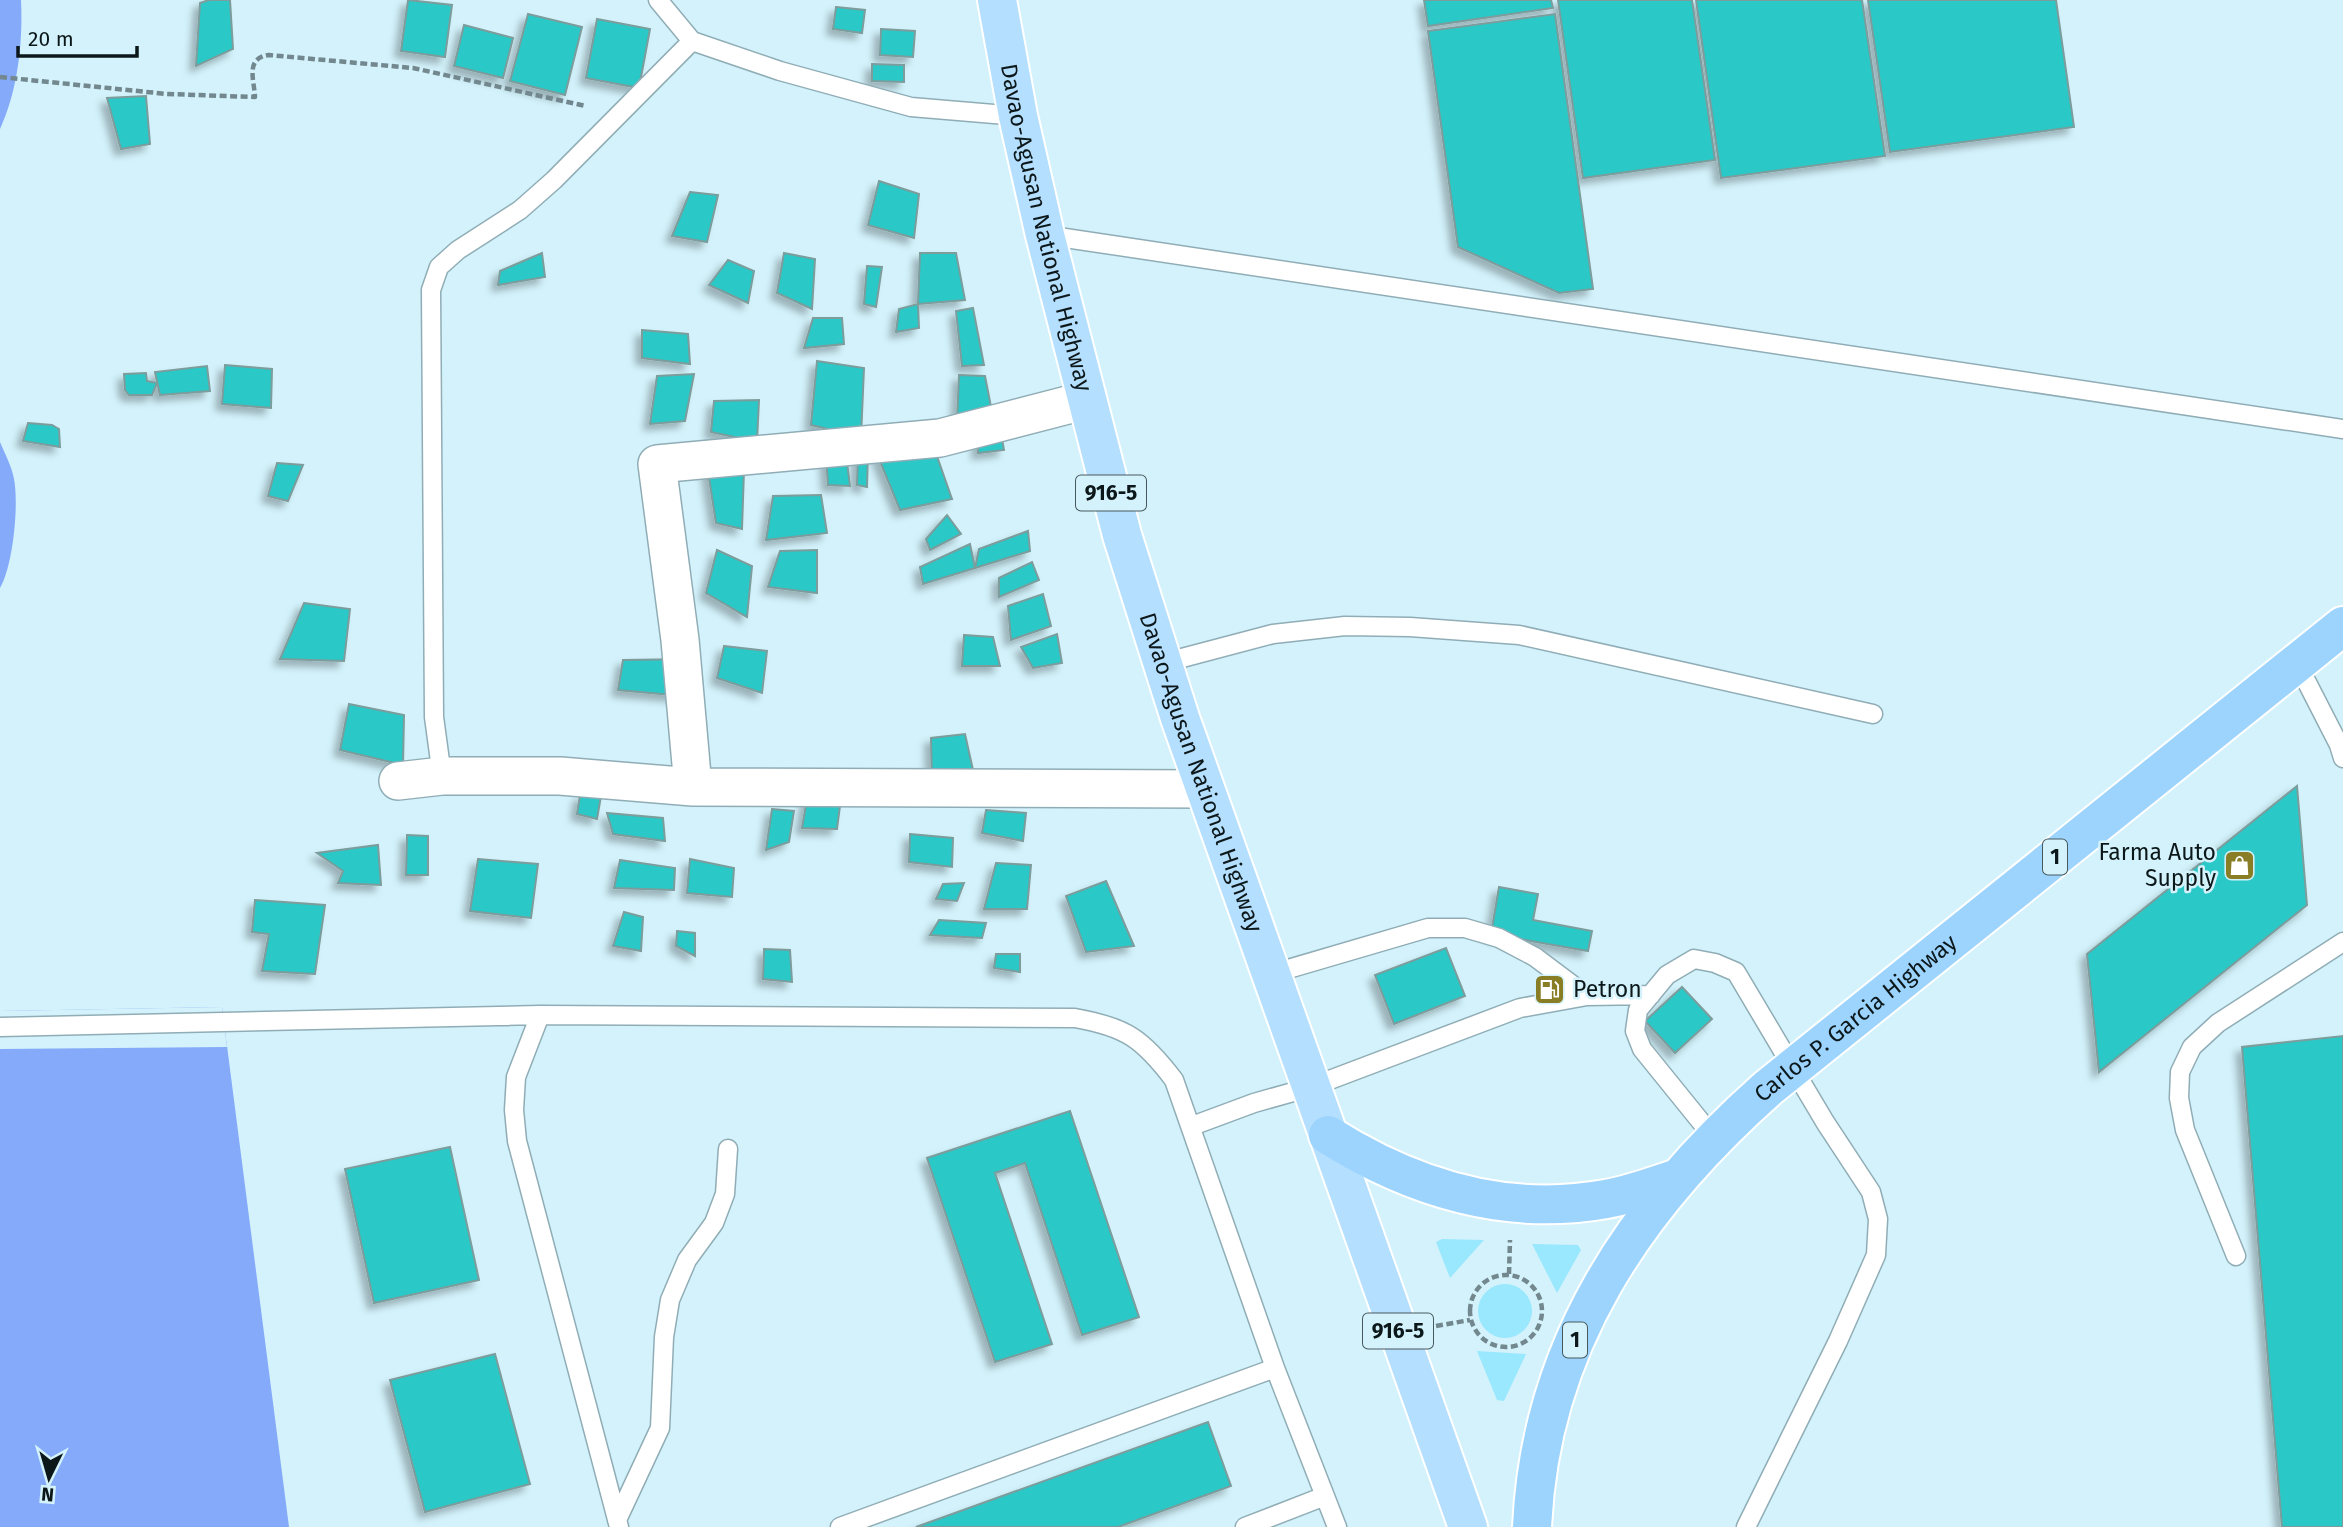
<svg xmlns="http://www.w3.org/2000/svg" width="2343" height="1527" viewBox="0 0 2343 1527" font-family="'Fira Sans',sans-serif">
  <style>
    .green { fill: #99e8fe }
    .water { fill: #84aaf9 }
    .pier { fill: #d3f2fb }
    .building { fill: #29c8c7; stroke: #7d9c9c; stroke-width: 2; filter: url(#shadow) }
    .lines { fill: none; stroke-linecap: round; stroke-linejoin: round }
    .service-casing { stroke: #90adb6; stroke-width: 21 }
    .minor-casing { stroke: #90adb6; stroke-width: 40 }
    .primary-casing { stroke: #fff; stroke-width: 42 }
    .trunk-casing { stroke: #fff; stroke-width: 42 }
    .path { stroke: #72888e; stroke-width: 4.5; stroke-dasharray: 7 3.5; stroke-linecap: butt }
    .service { stroke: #fff; stroke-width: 18 }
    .minor { stroke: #fff; stroke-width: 37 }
    .primary { stroke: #b5dffe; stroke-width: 38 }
    .trunk { stroke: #9cd4fe; stroke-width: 38 }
    .labels { text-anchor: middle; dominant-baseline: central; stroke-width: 5; stroke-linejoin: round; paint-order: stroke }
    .shield { fill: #d3f2fb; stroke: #48595e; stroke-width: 2 }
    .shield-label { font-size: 21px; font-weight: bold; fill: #0c171a }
    .street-label { font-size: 23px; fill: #0c171a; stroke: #d3f2fb }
    .poi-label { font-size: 23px; fill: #0c171a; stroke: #d3f2fb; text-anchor: end }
  </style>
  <defs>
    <filter id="shadow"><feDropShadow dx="-6" dy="6" stdDeviation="3.5" flood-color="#0004"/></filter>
  </defs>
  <rect width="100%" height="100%" fill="#d3f2fb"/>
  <path class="green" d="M1442,1239L1484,1240L1450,1278L1436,1242Z
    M1532,1244L1578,1245L1581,1250L1557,1293Z
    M1478 1311a27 27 0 1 1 54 0a27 27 0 1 1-54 0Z
    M1477,1351L1526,1354L1504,1401L1497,1400Z"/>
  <path class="water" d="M0,0H21C23,42 18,90 0,129Z
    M0,442C5,454 12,467 14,479C19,505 13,566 0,588Z
    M222,1007L289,1527H0V1011Z"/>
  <path class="pier" d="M222,1007L227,1047L0,1049V1011Z"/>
  <path class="building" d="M209,0H230L233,49L196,66L200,3Z
    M408,0L452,5L445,57L401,51Z
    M1424,0H1551L1553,8L1428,26Z
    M1558,0H1692L1715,160L1583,178Z
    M1696,0H1862L1885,156L1721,178Z
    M1868,0H2056L2074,127L1890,152Z
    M836,7L865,10L862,33L833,29Z
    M528,14L582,27L565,95L510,81Z
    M1555,14L1593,289L1559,293L1458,247L1428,31Z
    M597,19L650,29L639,88L586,78Z
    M464,25L513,38L503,78L454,66Z
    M881,29L915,31L913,57L880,55Z
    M872,64L904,65V82L872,81Z
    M146,96L150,144L121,149L107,98Z
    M879,181L919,194L914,238L868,225Z
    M690,192L718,195L707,242L672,236Z
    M542,253L545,277L498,285L500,271Z
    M784,253L815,259L812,309L777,293Z
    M920,253H956L965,300L918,304Z
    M728,260L754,271L748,303L709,285Z
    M867,266L882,267L876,307L864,304Z
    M918,304L919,328L896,332L899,309Z
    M973,308L984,365L962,366L956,311Z
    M813,318H842L844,344L804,348Z
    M642,330L688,334L690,364L642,358Z
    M817,361L864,368L861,437L811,425Z
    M225,365L272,369L271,408L222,404Z
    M207,366L210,391L160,395L155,372Z
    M146,373L147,381L157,383L152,395H129L125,390L124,374Z
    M694,374L685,421L650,424L657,376Z
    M959,375L985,376L992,412L957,422Z
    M759,400L757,442L711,432L714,401Z
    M999,422L1004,450L978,453L979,432Z
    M28,423L52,425L59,429L60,447L23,441Z
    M932,442L952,499L900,510L877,454Z
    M858,449L868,453L867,487L857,485Z
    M846,454L850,486L828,485L826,455Z
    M277,463L303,465L288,501L268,496Z
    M707,465L744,470L742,529L716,523Z
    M821,495L827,533L766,540L773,496Z
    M947,515L961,534L930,550L926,539Z
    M1028,531L1030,551L975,568L979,549Z
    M970,544L975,568L923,584L920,567Z
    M717,550L752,566L747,617L706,593Z
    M817,550V593L768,587L780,551Z
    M1032,562L1039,580L999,597V578Z
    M1043,594L1051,626L1011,640L1008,606Z
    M304,603L350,609L344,661L280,659Z
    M1057,634L1062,663L1033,668L1021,647Z
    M964,635L993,637L1000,666H962Z
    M724,646L767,651L762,693L717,678Z
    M691,659L694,697L618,690L623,660Z
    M349,704L404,715L403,765L340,750Z
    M965,734L975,779L932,785L931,738Z
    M2297,786L2307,905L2099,1072L2087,954Z
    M808,793L841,798L837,829L802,828Z
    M580,795L601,796L597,819L577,814Z
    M772,809L794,811L789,842L766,850Z
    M986,810L1026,813L1023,841L982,833Z
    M607,813L663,818L665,841L613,834Z
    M910,834L953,838L952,867L909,862Z
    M407,835L428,836V875H406Z
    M378,845L381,885L338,883L343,871L317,853Z
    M478,859L538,864L531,918L470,911Z
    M690,859L734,868L732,897L687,893Z
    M620,860L675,868L674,890L614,888Z
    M996,863L1031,865L1027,909H984Z
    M1106,881L1134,946L1086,952L1066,896Z
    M964,883L957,901L936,899L943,884Z
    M1499,887L1538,894L1533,920L1592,931L1588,951L1491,934Z
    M255,900L325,905L315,974L262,971L269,934L252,932Z
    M624,912L643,917L641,951L613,946Z
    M939,920L986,923L982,938L930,935Z
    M677,931L695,933V956L676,946Z
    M1446,948L1465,996L1394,1024L1375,975Z
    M764,949L790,950L792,982L763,979Z
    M996,954H1020V972L994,968Z
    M1682,987L1712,1019L1675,1053L1645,1021Z
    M2343,1036V1527H2282L2242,1047Z
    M1070,1111L1139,1317L1082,1335L1025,1163L995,1173L1052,1344L995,1362L927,1158Z
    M450,1147L479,1280L374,1303L345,1169Z
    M495,1354L530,1484L425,1512L390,1380Z
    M1208,1422L1231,1486L1118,1527H916Z"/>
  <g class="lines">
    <defs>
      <path id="service" d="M658,0L692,41L780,71L911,107L1018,116
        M1045,235L2343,429
        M1163,663L1273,634L1345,626L1410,627L1519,635L1873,714
        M2297,663L2339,745L2343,758
        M442,776L434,717L431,290L439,267L458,250L520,210L554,180L692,41
        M1271,974L1428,928H1465L1499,938L1535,957L1587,996
        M540,1015L516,1077L514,1110L517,1141L619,1527
        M0,1027L540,1015L1075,1018C1126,1027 1143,1039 1174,1080L1275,1368L1337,1527
        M1192,1126L1254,1103L1311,1087L1520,1008L1587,996L1651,995
        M1714,1138L1642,1049L1635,1031L1638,1010L1667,975L1694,959L1715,963L1736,972L1825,1122L1871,1192L1878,1219L1876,1255L1838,1341L1746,1527
        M2236,1256L2185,1130L2179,1098L2180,1072L2192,1047L2218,1023L2343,942
        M617,1520L660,1428L664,1337L670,1300L687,1260L714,1223L725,1194L728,1149
        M840,1527L1275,1368
        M1245,1527L1325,1496"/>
      <path id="minor" d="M398,781L442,776H560L693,787L1205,789
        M693,787L680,640L657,464L940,438L1087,400"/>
      <g id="primary">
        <path id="s1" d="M997,0L1018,116L1045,235L1122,535L1180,718L1468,1527"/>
      </g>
      <g id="trunk">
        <path d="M1328,1135C1412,1188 1507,1217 1606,1199C1630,1195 1654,1186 1678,1178"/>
        <path id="s2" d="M1532,1527C1540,1346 1635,1206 1768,1088L2343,626"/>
      </g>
    </defs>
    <use href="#service" class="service-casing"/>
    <use href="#minor" class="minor-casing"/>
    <use href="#primary" class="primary-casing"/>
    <use href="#trunk" class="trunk-casing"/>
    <path class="path" d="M0,77L167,94L255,97C254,79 245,58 269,55L413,68L586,106
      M1509,1274L1510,1240
      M1470 1311a36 36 0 1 1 72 0a36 36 0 1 1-72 0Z
      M1436,1326L1470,1320"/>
    <use href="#service" class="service"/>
    <use href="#minor" class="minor"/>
    <use href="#primary" class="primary"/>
    <use href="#trunk" class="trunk"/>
  </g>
  <defs>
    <symbol id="shop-square" viewBox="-11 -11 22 22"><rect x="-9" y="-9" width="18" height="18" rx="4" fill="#897e25" stroke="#d3f2fb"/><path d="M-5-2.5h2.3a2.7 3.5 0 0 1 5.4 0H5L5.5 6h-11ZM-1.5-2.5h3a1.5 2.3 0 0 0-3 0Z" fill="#fff"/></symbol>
    <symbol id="fuel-square" viewBox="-11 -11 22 22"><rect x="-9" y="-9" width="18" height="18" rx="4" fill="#897e25" stroke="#d3f2fb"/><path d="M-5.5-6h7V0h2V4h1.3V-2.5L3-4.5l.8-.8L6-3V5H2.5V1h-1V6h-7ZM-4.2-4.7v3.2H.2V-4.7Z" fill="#fff"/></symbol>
  </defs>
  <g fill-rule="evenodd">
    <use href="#shop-square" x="2222" y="848" width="35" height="35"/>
    <use href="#fuel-square" x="1532" y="972" width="35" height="35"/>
  </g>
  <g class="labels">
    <g class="shield">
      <rect x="1076" y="475.5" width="70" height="35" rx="5"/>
      <rect x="2043" y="839.5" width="24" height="35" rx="5"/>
      <rect x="1363" y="1313.5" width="70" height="35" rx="5"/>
      <rect x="1563" y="1322.5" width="24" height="35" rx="5"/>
    </g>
    <g class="shield-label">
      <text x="1111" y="493">916-5</text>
      <text x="2055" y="857">1</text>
      <text x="1398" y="1331">916-5</text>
      <text x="1575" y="1340">1</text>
    </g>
    <g class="street-label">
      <text stroke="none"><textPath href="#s1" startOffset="233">Davao-Agusan National Highway</textPath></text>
      <text stroke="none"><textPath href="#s1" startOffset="800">Davao-Agusan National Highway</textPath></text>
      <text stroke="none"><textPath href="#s2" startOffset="625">Carlos P. Garcia Highway</textPath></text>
    </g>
    <g class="poi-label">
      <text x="2216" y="852">Farma Auto<tspan x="2216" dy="26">Supply</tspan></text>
      <text x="1573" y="989" text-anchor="start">Petron</text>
    </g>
  </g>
  <g transform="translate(49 1478) rotate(185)" stroke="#d3f2fb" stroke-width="5" paint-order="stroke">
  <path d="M0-5L12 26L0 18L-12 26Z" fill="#0c171a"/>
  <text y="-10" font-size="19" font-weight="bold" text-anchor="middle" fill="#0c171a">N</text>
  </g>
  <path d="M18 46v10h119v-10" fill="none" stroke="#0c171a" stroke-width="3.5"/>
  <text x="28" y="46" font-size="21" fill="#0c171a" stroke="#d3f2fb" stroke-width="5" paint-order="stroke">20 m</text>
</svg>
